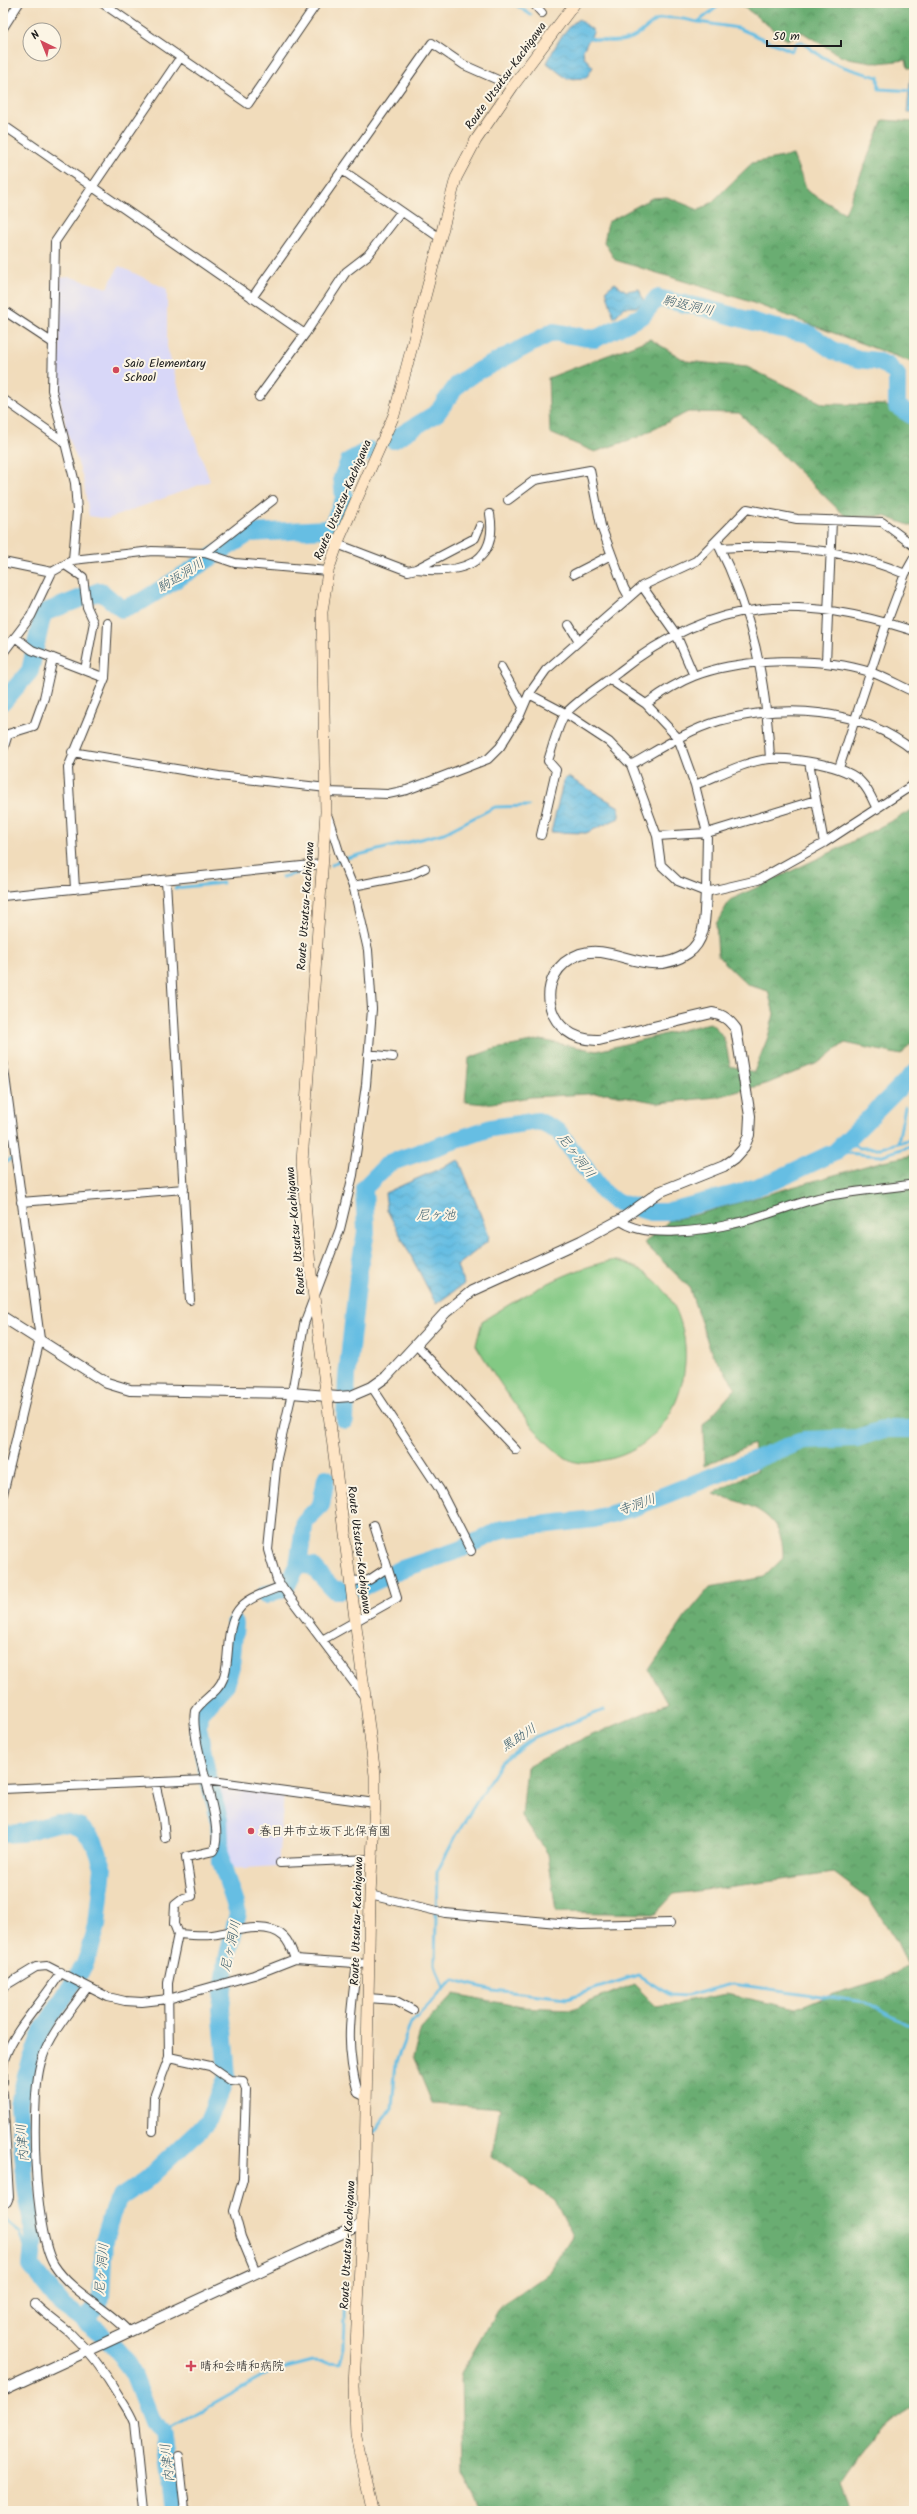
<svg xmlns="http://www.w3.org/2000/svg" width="917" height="2514" viewBox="0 0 917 2514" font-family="Kalam,'Klee One',sans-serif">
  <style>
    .built { fill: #d8d7f8 }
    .forest { fill: url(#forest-crowns); stroke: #436447 }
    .green { fill: #83c984; stroke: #507250 }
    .water { fill: url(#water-waves); stroke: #416d80 }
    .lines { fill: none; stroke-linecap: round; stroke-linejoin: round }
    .stream { stroke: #66bee3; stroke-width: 3 }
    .river { stroke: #66bee3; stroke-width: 18 }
    .minor-casing { stroke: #3c3934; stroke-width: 10 }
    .tertiary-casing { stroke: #3c3934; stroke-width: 12 }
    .secondary-casing { stroke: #3c3934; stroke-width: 12 }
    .minor { stroke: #fff; stroke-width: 8 }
    .tertiary { stroke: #fff; stroke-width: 10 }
    .secondary { stroke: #fee5c5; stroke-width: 11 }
    .poi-dot { fill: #d1495b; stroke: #fcf5e5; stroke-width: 1.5 }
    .labels { text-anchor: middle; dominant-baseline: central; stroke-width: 4; stroke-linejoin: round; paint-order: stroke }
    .street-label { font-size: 12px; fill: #1c1c1c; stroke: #fcf5e5 }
    .poi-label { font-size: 12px; fill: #1c1c1c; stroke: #fcf5e5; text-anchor: start }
    .water-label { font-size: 13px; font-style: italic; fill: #3a5d6c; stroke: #fcf5e5 }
  </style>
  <defs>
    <pattern id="forest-crowns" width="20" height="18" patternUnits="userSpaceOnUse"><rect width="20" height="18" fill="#6aad72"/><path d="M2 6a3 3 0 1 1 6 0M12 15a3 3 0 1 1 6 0" fill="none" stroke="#568c5d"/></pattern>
    <pattern id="water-waves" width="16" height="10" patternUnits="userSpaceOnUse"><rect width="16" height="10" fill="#66bee3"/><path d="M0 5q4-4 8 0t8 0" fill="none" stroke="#58a3c2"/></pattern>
  </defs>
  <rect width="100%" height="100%" fill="#fcf5e5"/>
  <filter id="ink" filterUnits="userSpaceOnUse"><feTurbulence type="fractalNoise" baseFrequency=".025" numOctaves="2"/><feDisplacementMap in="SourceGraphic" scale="8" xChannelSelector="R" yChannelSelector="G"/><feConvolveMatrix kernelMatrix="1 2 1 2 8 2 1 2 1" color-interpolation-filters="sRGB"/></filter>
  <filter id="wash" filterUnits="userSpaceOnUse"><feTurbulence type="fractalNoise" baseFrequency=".012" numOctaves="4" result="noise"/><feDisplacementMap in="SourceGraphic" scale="16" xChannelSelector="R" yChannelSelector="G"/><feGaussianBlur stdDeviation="0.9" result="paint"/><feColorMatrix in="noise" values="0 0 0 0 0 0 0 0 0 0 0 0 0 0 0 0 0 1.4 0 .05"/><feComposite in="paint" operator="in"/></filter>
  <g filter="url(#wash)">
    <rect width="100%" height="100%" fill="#f1dcbb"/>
    <path class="built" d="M119,266L167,289V347L187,417L210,481L108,519L89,516L83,478L67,432L59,394L60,278L70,277L107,288Z
      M211,1784L284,1794L278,1866L226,1869L222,1859L220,1818Z"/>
    <path class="forest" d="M739,3H914V70L908,68L906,60L878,63L842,57L802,32L787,40Z
      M883,120L914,122V363L745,300L615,260L604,242L608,222L652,198L667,197L699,210L711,203L752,163L793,155L807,191L845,213Z
      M650,339L686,361L747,367L824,404L885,405L914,426V527L884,516L846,517L739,413L688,412L638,437L595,452L550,433L548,378Z
      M914,809V1043L910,1044L901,1055L845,1043L818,1063L766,1084L717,1097L659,1103L607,1093L531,1097L485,1104L465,1102L469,1058L491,1050L541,1040L597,1051L710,1023C727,1036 726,1046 730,1066L754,1072L768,1037L774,1014L768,991L748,985L718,956L716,924L730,900L838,849Z
      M914,1155V2406C882,2425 859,2452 840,2482L851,2511H481L463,2476L461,2373L499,2307L547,2275L572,2236L555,2201L492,2156L500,2108L432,2103L413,2057L421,2029L454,1994L522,2007L572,2009L634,1984L657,2007L727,1994L797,2009L833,1994L884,1979L908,1966L897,1942L870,1900L834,1873L674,1894L655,1914L556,1912L548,1854L522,1816L527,1767L571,1744L668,1703L649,1670L686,1616L710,1587L764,1577L783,1558C785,1513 749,1504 713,1494L757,1470L753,1444L704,1466L703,1425L736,1388L711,1352L689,1287L644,1243L670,1220L695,1215L883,1161Z"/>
    <path class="green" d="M616,1260C716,1285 704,1442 605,1460C594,1462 583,1465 572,1461C540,1448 494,1375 476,1345L482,1321C523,1296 568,1268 616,1260Z"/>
    <path class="water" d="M579,19L594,31L583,50L584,57L593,67L586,78L567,79L547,63C554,48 564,28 579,19Z
      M911,73L914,75V112H907Z
      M615,283L626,291L639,289L644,302L636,307H624L614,318L606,290Z
      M568,777L619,807V818L586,833L551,832L564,779Z
      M459,1160L489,1236L487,1242L457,1266L464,1284L436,1304L387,1210L385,1193Z"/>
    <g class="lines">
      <path class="stream" d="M513,3L531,15
        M698,22L738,28L792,51L797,43L802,42C826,63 847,69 878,77L879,89L914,91
        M586,37C601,40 614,44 629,39C643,35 650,19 666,18C676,17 688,20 698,22L722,3
        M347,858L444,833L495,807L529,806
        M332,865L338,861
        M282,877L310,870
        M175,888L223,883
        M849,1140L858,1148H881L914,1138
        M898,1142L905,1107
        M835,1152L880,1156L914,1145
        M3,1164L11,1159
        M443,1989L454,1980L493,1990L567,1998L638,1975L670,1995L687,1996L732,1984L866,2002L906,2024L914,2025
        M374,2132L392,2108L396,2062L411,2023L443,1989L435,1964L437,1872L457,1834L501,1762L535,1737L604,1710
        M3,2218L20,2232L31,2266
        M164,2432L271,2372L313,2361L340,2363L344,2348L346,2286"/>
      <path class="river" d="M393,440L437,413L458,384L471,375L553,332L595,339L642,316L657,298L708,309L772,327L809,334L834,351L859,359L876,361L888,366L897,375V406L914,417
        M3,702L30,671L43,613L100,591L122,609L142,601L250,533L327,529L333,524L344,499L342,478L349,461L369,450
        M345,1420L347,1376L359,1269L366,1232L364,1188L389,1163L491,1128L538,1121L558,1131L602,1191L614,1201L650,1212H666L739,1193L776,1180L835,1152L914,1073
        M298,1564L312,1566L334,1590H341
        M361,1588L399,1570L459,1550L503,1529L594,1519L635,1507L804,1440L857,1438L884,1429H914
        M265,1595L286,1587L298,1564L305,1521L321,1505L326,1478
        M3,1834L21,1833L57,1823L69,1824L81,1828L90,1837L97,1849L103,1867L97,1925L91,1947L84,1966L42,2031L26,2075L19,2104L26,2188L34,2236L31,2266L61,2304L102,2334L123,2357L134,2376L151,2420L164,2432L174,2511
        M85,2321L101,2298L104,2240L114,2208L121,2197L145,2181L207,2123L227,2075L221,2007L227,1959L238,1913L221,1862L219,1819L208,1778L198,1727L199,1714L226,1684L231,1666L235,1624"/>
    </g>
  </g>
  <g filter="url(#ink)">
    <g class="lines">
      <defs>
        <path id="minor" d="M102,3L248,104L317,3
          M533,3L542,13
          M3,28L19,3
          M3,125L305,334
          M342,170L440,238
          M252,298L432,43L464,65L498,80
          M3,310L53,343
          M259,397L305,334L346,272L368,255L401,212
          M3,399L63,441
          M508,500L535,480L590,470L601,526L624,588L629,597
          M717,542C753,613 766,680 770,759
          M337,544L408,571L416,569L475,538L480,526
          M720,548C782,544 847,548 905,574
          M205,553L273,500
          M73,560L77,511L75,483L52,390L55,242L180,58
          M3,562L52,572L73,560L152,551L205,553L235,563L328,571
          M65,565L83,577L87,607L94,622L85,670
          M417,569C457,574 499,566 490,514
          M574,574L611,555
          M642,586L676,634L694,676
          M569,625L579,641
          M15,637L32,650L105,678
          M3,653L31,616L52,572
          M826,662L832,520
          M501,667L523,707
          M609,679L646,704L678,738L695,785L707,833L706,892
          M529,694L565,713L609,742L631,765L657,836L661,865L678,881L706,892L758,880L824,843L914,784
          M646,704C661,693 676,683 694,676C741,658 821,656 870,672C885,677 900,686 914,692
          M3,750L8,734L34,726L44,698L53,658
          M72,752L219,776L327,788
          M809,762L824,843
          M631,765C659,749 688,730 719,721C784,704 860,707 914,751
          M839,768L887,622L905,574L914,558
          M695,785C718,776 745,761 770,759C793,758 846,764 862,783C869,790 873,801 877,809
          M327,792L388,794L407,790L488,759L500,747L520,715L529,694L546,670L642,586L696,561L747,509L797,519L882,522L914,546
          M328,817L340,855L354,889L368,950L372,1009L366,1085L353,1175L340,1229L304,1324L292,1393L277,1458L268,1550L277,1580L364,1696
          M541,835L556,770L548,761C552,749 559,721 566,713C581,697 602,685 619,672C715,595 801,595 914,631
          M657,836L707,833L816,800
          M166,881L190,1300
          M353,886L410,875L425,868
          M75,889L68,768L105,678L108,623
          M3,896L322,864
          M368,1054L393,1057
          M3,1061L40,1339L3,1494
          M21,1202L184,1189
          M620,1220C643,1240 707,1230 736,1223C765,1217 794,1203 823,1197C853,1191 884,1189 914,1184
          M416,1345L516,1450
          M372,1387L440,1490L471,1551
          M350,1581L369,1580L387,1568
          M282,1586C242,1601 231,1605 228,1649C227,1659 227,1670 223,1679C218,1693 202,1699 195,1711C189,1746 228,1829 213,1851L186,1857L192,1896L184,1898L175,1905L174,1924L178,1934C189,1935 201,1936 212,1935C232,1932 267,1920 284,1937C290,1943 292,1951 295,1959
          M322,1640L397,1598L374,1525
          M155,1782L163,1818L165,1838
          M3,1789L205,1780L375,1803
          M280,1863L372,1859
          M370,1895L445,1913L581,1925L670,1923
          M357,1963C351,2013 344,2043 358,2093L366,2097
          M3,1987L36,1967L47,1966L108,1997L125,2001L142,2002L168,1999L254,1975L295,1959L369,1964
          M87,1988C71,2010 51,2032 42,2059C29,2095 34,2233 54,2265C72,2293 106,2307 128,2331
          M368,1998L394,2000L413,2010
          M169,2057L210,2066L230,2080L243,2081L246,2089L243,2179L234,2211L241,2237L256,2273
          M3,2082C3,2075 2,2065 5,2057C17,2025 44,2001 61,1972
          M3,2094L9,2197L7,2202L3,2203
          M153,2131L154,2097L169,2057L168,1983L178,1934
          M35,2304C46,2315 58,2323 70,2333C91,2353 105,2372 119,2396C125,2406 130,2412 134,2423L143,2511
          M179,2456L185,2511"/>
        <path id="tertiary" d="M3,1317L107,1383L130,1390L292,1393L338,1397L351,1396L372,1387L386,1377L446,1312L472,1291L581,1241L620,1220L659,1192L724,1166L734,1159L743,1149L749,1135L750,1116L736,1029C729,1020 724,1015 712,1013L599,1040C543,1042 531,972 580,954C613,942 648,981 688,953C708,939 704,913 706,892
          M3,2390L362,2224"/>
        <path id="secondary" d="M372,2511L356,2436L354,2386L365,2164L370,1895L375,1803V1775L310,1266L302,1162L326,812L322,612L328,571L340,537L394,415L456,178L476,140L513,86L575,3"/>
      </defs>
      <use href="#minor" class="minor-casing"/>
      <use href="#tertiary" class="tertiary-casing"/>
      <use href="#secondary" class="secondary-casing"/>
      <use href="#minor" class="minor"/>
      <use href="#tertiary" class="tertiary"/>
      <use href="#secondary" class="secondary"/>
    </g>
  </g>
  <g class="poi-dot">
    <circle cx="116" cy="370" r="4"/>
    <circle cx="251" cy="1831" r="4"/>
    <path d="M189 2360h4v4h4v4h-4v4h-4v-4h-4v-4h4z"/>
  </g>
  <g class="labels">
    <g class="street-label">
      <text transform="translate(506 76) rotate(-54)">Route Utsutsu-Kachigawa</text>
      <text transform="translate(343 500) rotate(-67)">Route Utsutsu-Kachigawa</text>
      <text transform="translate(306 906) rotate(-86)">Route Utsutsu-Kachigawa</text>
      <text transform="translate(296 1231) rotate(-95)">Route Utsutsu-Kachigawa</text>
      <text transform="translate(359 1550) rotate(83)">Route Utsutsu-Kachigawa</text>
      <text transform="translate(357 1921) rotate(-88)">Route Utsutsu-Kachigawa</text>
      <text transform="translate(348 2245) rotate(-87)">Route Utsutsu-Kachigawa</text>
    </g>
    <g class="poi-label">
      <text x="124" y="363">Saio Elementary<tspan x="124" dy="14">School</tspan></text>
      <text x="259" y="1831">春日井市立坂下北保育園</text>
      <text x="200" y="2366">晴和会晴和病院</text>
    </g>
    <g class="water-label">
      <text transform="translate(688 306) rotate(13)">駒返洞川</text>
      <text transform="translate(181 576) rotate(-32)">駒返洞川</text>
      <text transform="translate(576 1156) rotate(53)">尼ヶ洞川</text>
      <text x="436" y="1215">尼ヶ池</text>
      <text transform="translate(637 1505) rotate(-19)">寺洞川</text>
      <text transform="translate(519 1738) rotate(-33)">黒助川</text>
      <text transform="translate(231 1946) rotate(-78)">尼ヶ洞川</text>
      <text transform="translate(23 2143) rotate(-95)">内津川</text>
      <text transform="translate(102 2269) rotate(-85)">尼ヶ洞川</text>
      <text transform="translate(168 2463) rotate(-97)">内津川</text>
    </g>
  </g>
  <rect width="917" height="2514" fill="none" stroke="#fcf5e5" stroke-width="16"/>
  <g transform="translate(42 42) rotate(317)"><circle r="19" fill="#fcf5e5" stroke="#a29e95"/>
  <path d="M0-3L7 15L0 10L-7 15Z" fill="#d1495b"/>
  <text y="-6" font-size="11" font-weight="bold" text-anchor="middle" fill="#1c1c1c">N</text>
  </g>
  <path d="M767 40v6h74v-6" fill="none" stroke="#1c1c1c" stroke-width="2"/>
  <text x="773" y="40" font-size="12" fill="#1c1c1c" stroke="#fcf5e5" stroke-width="3" paint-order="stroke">50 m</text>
</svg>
